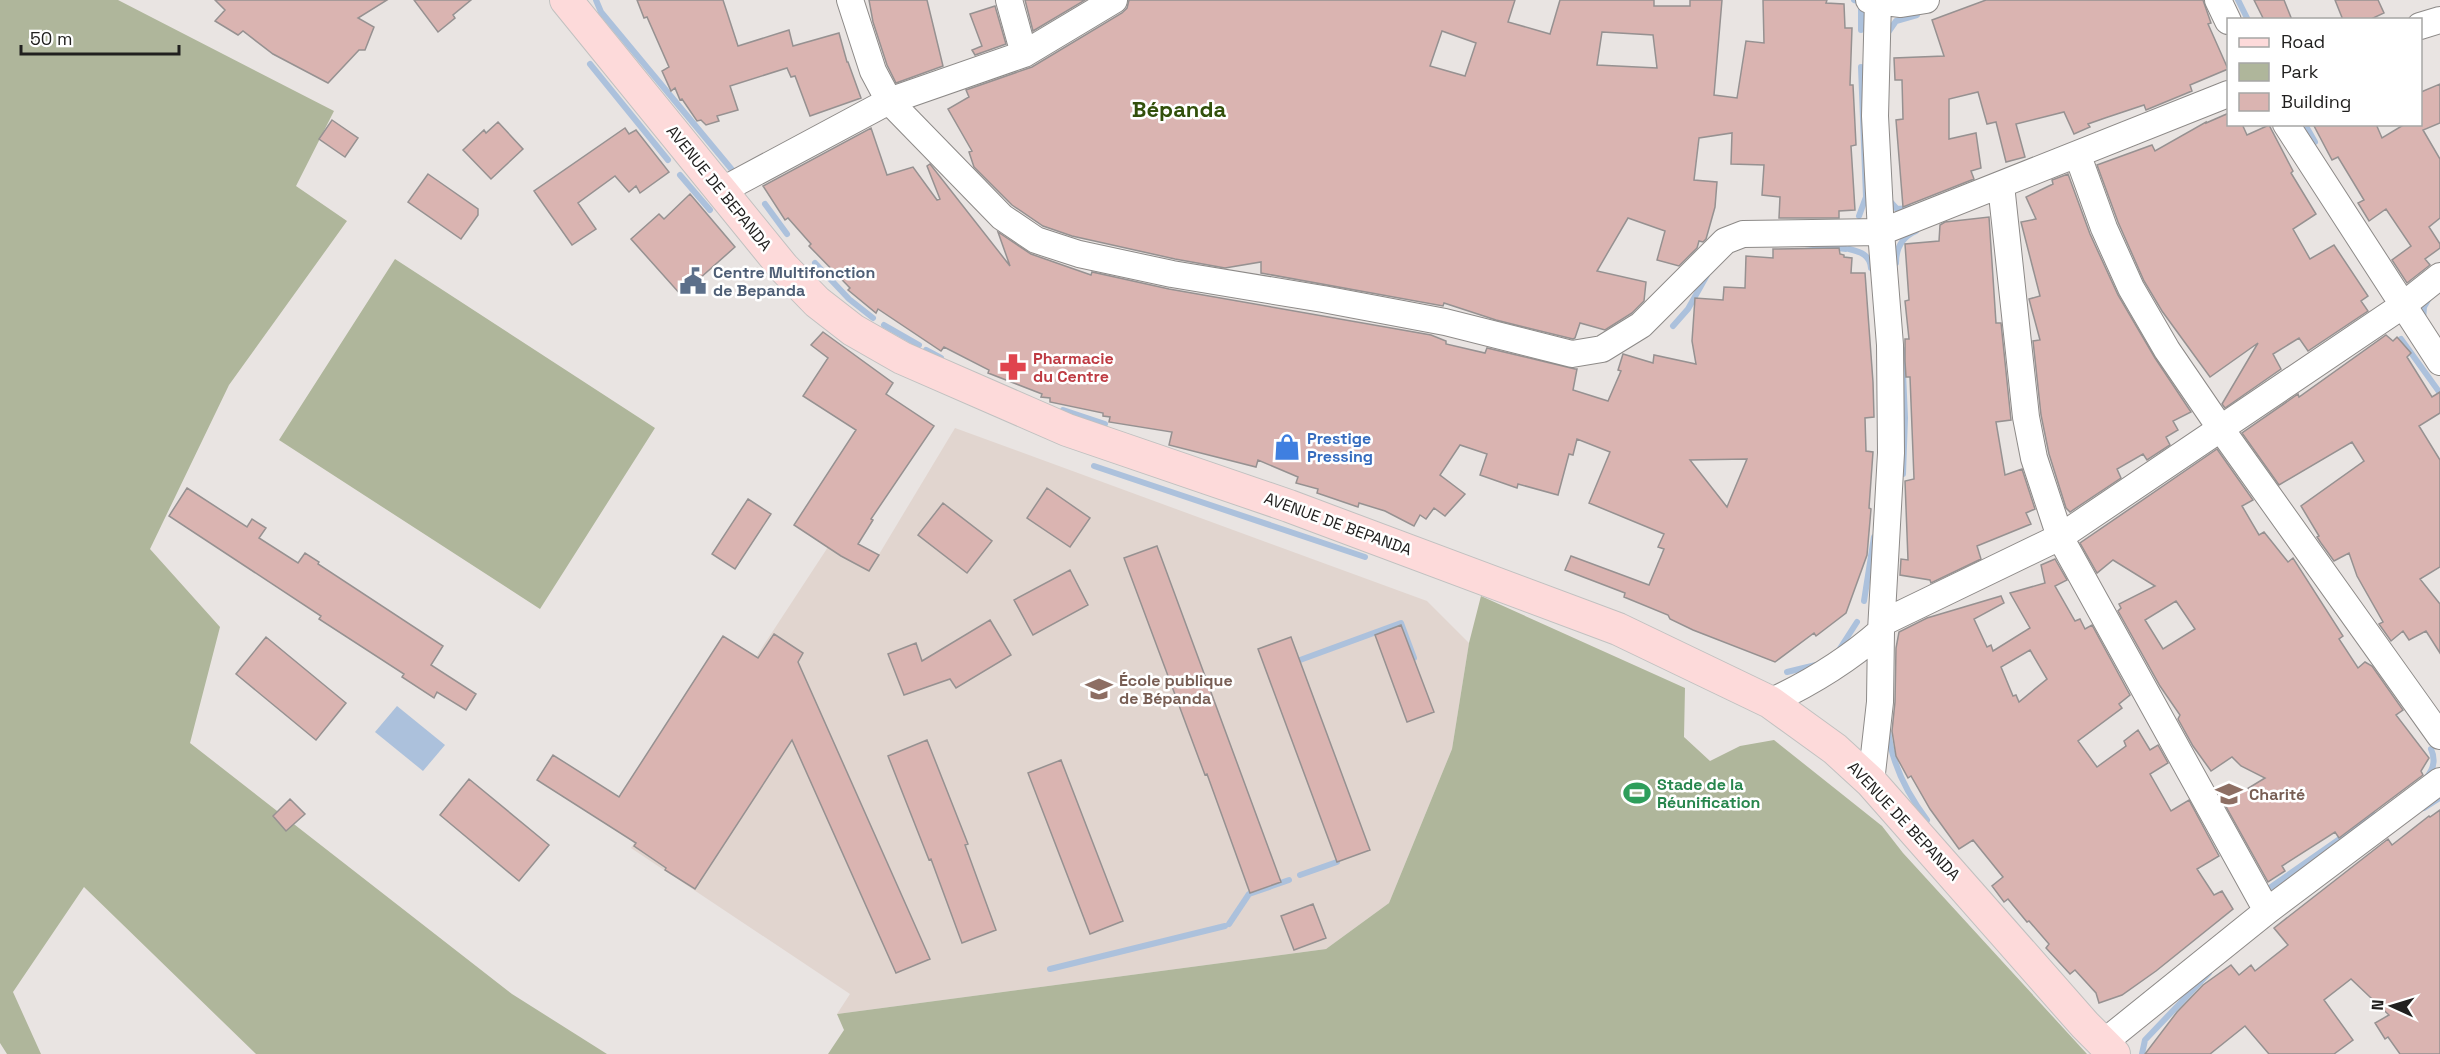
<svg xmlns="http://www.w3.org/2000/svg" width="2440" height="1054" viewBox="0 0 2440 1054" font-family="'Space Grotesk',sans-serif">
  <style>
    .built { fill: #e1d5cf }
    .green { fill: #afb69b }
    .water { fill: #acc1dc }
    .lines { fill: none; stroke-linecap: round; stroke-linejoin: round }
    .stream { stroke: #acc1dc; stroke-width: 6 }
    .building { fill: #dab4b1; stroke: #969191; stroke-width: 1.5; fill-rule: evenodd }
    .minor-casing { stroke: #8d8a88; stroke-width: 28 }
    .major-casing { stroke: #c1c1c0; stroke-width: 34 }
    .minor { stroke: #fff; stroke-width: 26 }
    .major { stroke: #fddada; stroke-width: 32 }
    .labels { text-anchor: middle; dominant-baseline: central; stroke-width: 5; stroke-linejoin: round; paint-order: stroke }
    .street-label { font-size: 16px; fill: #21201f; stroke: #fff }
    .service-label { font-size: 16px; font-weight: bold; fill: #4e5e75; stroke: #fff; text-anchor: start }
    .health-label { font-size: 16px; font-weight: bold; fill: #be3a42; stroke: #fff; text-anchor: start }
    .shop-label { font-size: 16px; font-weight: bold; fill: #366cbe; stroke: #fff; text-anchor: start }
    .education-label { font-size: 16px; font-weight: bold; fill: #785e54; stroke: #fff; text-anchor: start }
    .leisure-label { font-size: 16px; font-weight: bold; fill: #27864d; stroke: #fff; text-anchor: start }
    .district-label { font-size: 22px; font-weight: bold; fill: #32500b; stroke: #fff }
  </style>
  <rect width="100%" height="100%" fill="#e9e4e2"/>
  <path class="built" d="M955,428L1427,601L1469,643L1452,749L1389,903L1326,949L837,1014L850,994L631,848L828,547L869,571Z"/>
  <path class="green" d="M0,0H118L334,111L296,186L347,221L229,385L150,549L220,627L190,743L512,994L607,1054H256L84,887L13,992L41,1054H7L0,1043Z
    M395,259L655,428L540,609L279,440Z
    M1481,596L1685,688L1684,737L1710,761L1740,746L1774,740L1882,826L1903,853L2087,1054H828L844,1030L837,1014L1326,949L1389,903L1452,749L1469,643Z"/>
  <path class="water" d="M397,706L445,745L423,771L375,732Z"/>
  <g class="lines">
    <path class="stream" d="M596,0L601,12L733,171
      M1854,0L1861,2V30
      M2238,0L2248,20
      M1887,34L1896,21L1917,15
      M590,64L668,160
      M2307,128L2315,142
      M680,175L710,210
      M1889,200L1897,209L1910,208
      M765,204L787,234
      M1859,216L1866,197L1861,67
      M1805,244L1846,249
      M1849,249C1861,252 1870,255 1871,268
      M815,263L849,299L873,318
      M1896,263C1896,248 1902,237 1916,231
      M2423,320L2424,307L2429,298
      M884,325L919,345
      M1673,326L1688,309L1707,275
      M2401,339L2440,393
      M1902,349L1905,418L1903,474
      M926,350L941,358
      M1063,410L1105,424
      M1094,466L1365,557
      M1864,601L1874,537
      M1839,650L1857,622
      M1300,660L1401,623L1414,658
      M1787,672L1816,665
      M1888,729C1891,763 1906,792 1927,820
      M2426,778C2434,769 2436,760 2431,749
      M2424,808L2438,799
      M1300,875L1337,862
      M2271,887L2374,815
      M1229,924L1249,894L1289,880
      M1050,969L1225,926
      M2142,1054L2145,1040L2209,973"/>
  </g>
  <path class="building" d="M215,0H387L358,18L374,27L365,50H359L328,83L273,54L243,31L238,35L215,21L225,10Z
    M414,0H471L453,15L455,18L438,32Z
    M637,0H723L738,46L789,30L793,46L839,33L847,62H848L861,98L810,116L795,76L791,77L787,68L730,86L738,110L717,116L719,121L706,125L701,120L697,121L682,99L680,100L675,88L671,91L662,71L669,67L647,17L644,18Z
    M869,0H927L943,66L896,83L887,65L873,22Z
    M1025,0H1085L1033,31Z
    M1129,0H1515L1508,22L1550,34L1560,0H1654V6H1690V0H1722L1714,95L1737,98L1746,41L1764,43L1763,0H1827L1826,3L1844,4L1845,28H1852L1850,85H1853L1856,145L1851,146L1855,210L1839,211V218H1779L1780,197L1762,195L1764,165L1731,164L1732,133L1699,138L1694,180L1717,182L1715,207L1706,239L1703,242L1699,241L1697,248L1679,266L1657,260L1665,231L1628,218L1597,271L1646,282L1644,301L1632,313L1605,330L1580,323L1575,338L1573,339L1496,320L1444,303L1443,306L1261,273V262L1225,268L1175,259L1072,236L1043,226L1012,205L974,167L969,152L972,151L948,109L969,97L966,90L1032,67L1122,13L1127,8ZM1442,31L1476,43L1465,76L1430,66ZM1602,32L1653,35L1657,68L1597,65Z
    M1986,0H2203L2211,23L2208,24L2228,69L2190,85L2192,91L2146,110L2144,105L2105,118L2088,124L2090,127L2074,134L2064,112L2016,124L2025,157L2006,162L1996,122L1987,124L1978,92L1949,99V139L1976,133L1981,168L1971,171L1974,179L1903,207L1896,120L1903,119L1902,80H1895L1894,58L1944,56L1932,20Z
    M2254,0H2284L2292,20H2264Z
    M2335,0H2378L2384,13L2369,20H2343Z
    M995,6L1006,44L975,55L972,50L982,46L970,14Z
    M2440,84V123L2423,130L2440,159V218L2429,227L2440,244V248L2425,259L2430,265L2407,283L2392,260L2411,246L2386,209L2369,221L2358,203L2364,200L2338,157L2332,160L2313,124H2376L2382,138L2405,124H2421V92Z
    M2229,113V124H2242L2247,135L2269,125L2293,171L2291,173L2316,214L2293,229L2310,259L2334,245L2368,296L2361,301L2368,311L2308,351L2299,338L2273,354L2281,369L2225,408L2222,404L2258,343L2210,377L2162,311L2144,281L2118,222L2097,165L2152,145L2155,151L2206,122V123Z
    M332,120L358,138L345,157L319,139Z
    M498,122L523,149L491,179L463,150L484,130L486,133Z
    M625,128L629,134L636,130L669,172L640,193L636,186L629,192L615,176L578,203L596,229L572,245L534,191Z
    M871,128L887,175L913,167L937,200L940,199L927,166L930,164L1010,266L998,232L1031,254L1091,275L1092,272L1169,289L1431,335L1446,341V344L1485,353L1487,348L1575,369H1577L1573,390L1608,401L1621,371L1618,370L1623,354L1653,363L1654,355L1696,364L1692,341L1695,298L1723,300L1724,287L1745,288L1746,256L1773,258V249H1777L1839,248L1840,254L1844,255V257L1852,258L1851,273H1865L1873,382L1874,417L1865,418L1866,451L1873,452L1869,508L1871,509L1867,555L1846,613L1816,636L1814,633L1775,662L1693,630L1670,619L1668,615L1624,597L1625,593L1565,570L1571,556L1649,585L1664,549L1658,547L1664,534L1589,503L1610,452L1577,439L1573,455L1569,454L1558,495L1518,484L1517,488L1480,475L1487,454L1460,445L1440,475L1465,494L1445,516L1434,508L1426,519L1420,515L1414,526L1385,511L1359,503L1358,507L1317,493L1318,489L1296,483L1298,477L1258,460L1256,467L1169,445L1172,432L1109,422L1110,417L1103,416V413L1050,402V398L1041,397L1042,394L988,373L989,370L944,347L941,351L878,309L876,313L848,290L850,288L809,246L811,244L788,218L785,220L763,186ZM1747,459L1727,507L1690,460Z
    M428,174L478,209V215L461,239L408,202Z
    M2068,174L2090,234L2118,295L2155,358L2191,412L2173,421L2178,430L2166,437L2170,445L2147,460L2143,454L2117,469L2121,478L2070,512L2066,508L2049,454L2041,415L2033,341L2040,340L2029,299L2040,296L2021,222L2036,219L2026,197L2053,184L2052,180Z
    M690,194L735,247L681,295L631,239L659,214L664,219Z
    M1989,217L1996,323H2001L2011,420L1996,422L2005,475L2022,469L2035,509L2026,513L2031,524L1977,546L1981,559L1931,583L1930,580L1900,575L1901,559L1908,560L1905,481L1914,479L1910,377H1906L1905,361V339H1909L1905,301L1909,300L1905,244L1939,241L1940,225L1945,222Z
    M823,332L893,383L886,394L934,426L871,519L873,520L858,544L879,555L869,571L841,556L794,525L856,430L803,396L828,358L811,345Z
    M2386,335L2393,341L2397,337L2411,353L2407,357L2432,397L2440,392V413L2419,426L2440,460V567L2420,579L2440,604V653L2426,631L2409,640L2403,631L2391,641L2379,624L2383,622L2357,576L2349,553L2334,561L2321,543L2317,537L2319,536L2301,506L2364,461L2352,442L2279,485L2242,433L2298,394L2299,397Z
    M2217,449L2253,500L2242,506L2259,535L2264,532L2288,562L2293,558L2343,636L2339,639L2358,668L2365,662L2372,666L2403,710L2396,715L2429,758L2421,771L2423,775L2339,838L2335,832L2282,866L2285,871L2268,882L2224,803L2265,778L2241,766L2232,757L2211,771L2193,746L2178,719L2180,715L2160,686L2118,611L2121,608L2119,604L2155,586L2113,560L2097,573L2080,543ZM2176,601L2195,629L2163,649L2145,620Z
    M187,488L247,527L252,519L266,528L259,538L298,563L305,553L319,562L318,564L443,646L431,665L476,694L466,710L437,692L434,698L402,677L404,674L319,619L321,616L169,516Z
    M1047,488L1090,518L1070,547L1027,518Z
    M748,499L771,514L735,569L712,554Z
    M943,503L992,541L967,573L918,535Z
    M1157,546L1281,882L1250,893L1207,774L1205,775L1124,558Z
    M2055,559L2067,580L2055,586L2075,621L2080,619L2085,629L2092,625L2130,695L2119,704L2122,708L2078,741L2097,767L2126,746L2124,741L2138,730L2150,750L2158,745L2168,763L2150,774L2171,811L2189,800L2219,856L2197,869L2214,895L2222,891L2233,909L2156,971L2122,995L2099,1003L2096,993L2075,970L2070,974L2046,948L2049,944L2029,921L2027,922L2008,899L2004,902L1992,886L2003,877L1973,840L1959,849L1930,809L1911,776L1908,778L1896,756L1892,731L1895,702L1896,648L1899,632L1927,618L2001,596L2004,603L1974,619L1987,647L1991,645L1993,651L2030,628L2010,593L2045,583L2041,565ZM2030,650L2047,679L2019,702L2016,695L2013,696L2001,667Z
    M1070,570L1088,605L1033,635L1014,600Z
    M990,620L1011,655L956,688L950,679L904,695L888,654L916,643L922,661Z
    M1401,625L1434,712L1407,722L1375,635Z
    M774,634L803,653L798,662L930,959L896,973L792,740L695,889L665,870L666,868L634,846L636,843L537,780L553,755L619,797L723,636L758,658Z
    M266,637L346,703L316,740L236,674Z
    M1291,637L1370,850L1337,862L1258,649Z
    M927,740L968,844L965,845L996,930L962,943L931,859L929,860L888,756Z
    M1061,760L1123,921L1090,934L1028,773Z
    M469,779L549,845L519,881L440,815Z
    M290,799L305,814L286,831L273,816Z
    M2440,810V1054H2400L2388,1037L2385,1039L2375,1023L2389,1015L2351,979L2324,1000L2353,1040L2334,1054H2269L2245,1026L2210,1054H2145L2177,1012L2203,985L2231,965L2239,975L2251,965L2255,971L2288,945L2274,928L2388,839L2392,845L2429,816L2430,817Z
    M1313,904L1326,938L1294,950L1281,916Z"/>
  <g class="lines">
    <defs>
      <path id="minor" d="M850,0L873,71L889,101L1002,217L1036,240L1079,254L1172,274L1323,299L1445,322L1572,354L1602,349L1641,325L1725,241L1743,234L1881,232L2228,94
        M1009,0L1024,54
        M1869,0L1901,4L1926,0
        M2218,0L2228,21
        M2420,26L2440,20
        M2286,124L2440,362
        M2078,156L2104,228L2131,288L2167,350L2221,429L2440,736
        M2001,185L2026,417L2034,458L2060,537L2267,911
        M721,191L889,101L1024,54L1114,0
        M1882,623L2060,537L2402,306L2440,276
        M1770,702C1811,683 1847,661 1881,631
        M1871,782L1880,702L1881,631L1891,453L1890,345L1881,232L1875,116L1878,0
        M2103,1043L2267,911L2440,781"/>
      <path id="major" d="M566,0L783,267L817,302L853,330L902,358L1067,430L1289,506L1618,629L1770,702L1835,749L1871,782L2085,1025L2114,1054"/>
    </defs>
    <use href="#minor" class="minor-casing"/>
    <use href="#major" class="major-casing"/>
    <use href="#minor" class="minor"/>
    <use href="#major" class="major"/>
  </g>
  <defs>
    <symbol id="civic-bare" viewBox="-9 -9 18 18"><path d="M-.6-6.5H3V-4.5H.6V-3L4-1V1h2V6H-6V1h2V-1L-.6-3ZM-1.2 2.5V6h2.4V2.5Z" fill="#5c6f8a" stroke="#fff" stroke-width="2.5" paint-order="stroke"/></symbol>
    <symbol id="pharmacy-bare" viewBox="-9 -9 18 18"><path d="M-2-6h4v4h4v4h-4v4h-4v-4h-4v-4h4Z" fill="#e0444e" stroke="#fff" stroke-width="2.5" paint-order="stroke"/></symbol>
    <symbol id="shop-bare" viewBox="-9 -9 18 18"><path d="M-5-2.5h2.3a2.7 3.5 0 0 1 5.4 0H5L5.5 6h-11ZM-1.5-2.5h3a1.5 2.3 0 0 0-3 0Z" fill="#3f7fe0" stroke="#fff" stroke-width="2.5" paint-order="stroke"/></symbol>
    <symbol id="school-bare" viewBox="-9 -9 18 18"><path d="M0-5L7-2L0 1L-7-2ZM-4 1L0 2.5L4 1V4Q0 6-4 4Z" fill="#8d6e63" stroke="#fff" stroke-width="2.5" paint-order="stroke"/></symbol>
    <symbol id="stadium-bare" viewBox="-9 -9 18 18"><path d="M0-5a6.5 5 0 1 0 0 10a6.5 5 0 1 0 0-10ZM-3.5-1.8h7v3.6h-7Z" fill="#2e9e5b" stroke="#fff" stroke-width="2.5" paint-order="stroke"/></symbol>
  </defs>
  <g fill-rule="evenodd">
    <use href="#civic-bare" x="674" y="262" width="38" height="38"/>
    <use href="#pharmacy-bare" x="994" y="348" width="38" height="38"/>
    <use href="#shop-bare" x="1268" y="428" width="38" height="38"/>
    <use href="#school-bare" x="1080" y="670" width="38" height="38"/>
    <use href="#stadium-bare" x="1618" y="774" width="38" height="38"/>
    <use href="#school-bare" x="2210" y="775" width="38" height="38"/>
  </g>
  <g class="labels">
    <g class="street-label">
      <text transform="translate(719 188) rotate(51)">AVENUE DE BEPANDA</text>
      <text transform="translate(1338 524) rotate(20)">AVENUE DE BEPANDA</text>
      <text transform="translate(1904 821) rotate(47)">AVENUE DE BEPANDA</text>
    </g>
    <g class="service-label">
      <text x="713" y="272">Centre Multifonction<tspan x="713" dy="18">de Bepanda</tspan></text>
    </g>
    <g class="health-label">
      <text x="1033" y="358">Pharmacie<tspan x="1033" dy="18">du Centre</tspan></text>
    </g>
    <g class="shop-label">
      <text x="1307" y="438">Prestige<tspan x="1307" dy="18">Pressing</tspan></text>
    </g>
    <g class="education-label">
      <text x="1119" y="680">École publique<tspan x="1119" dy="18">de Bépanda</tspan></text>
      <text x="2249" y="794">Charité</text>
    </g>
    <g class="leisure-label">
      <text x="1657" y="784">Stade de la<tspan x="1657" dy="18">Réunification</tspan></text>
    </g>
    <g class="district-label">
      <text x="1179" y="109">Bépanda</text>
    </g>
  </g>
  <rect x="2227" y="18" width="195" height="108" fill="#ffffff" stroke="#a6a6a5" stroke-width="1.5"/>
  <rect x="2239" y="38" width="30" height="9" fill="#fddada" stroke="#a6a6a5" stroke-width="1.5"/>
  <text x="2281" y="48" font-size="18" fill="#21201f">Road</text>
  <rect x="2239" y="63" width="30" height="18" fill="#afb69b" stroke="#a6a6a5" stroke-width="1.5"/>
  <text x="2281" y="78" font-size="18" fill="#21201f">Park</text>
  <rect x="2239" y="93" width="30" height="18" fill="#dab4b1" stroke="#a6a6a5" stroke-width="1.5"/>
  <text x="2281" y="108" font-size="18" fill="#21201f">Building</text>
  <g transform="translate(2392 1006) rotate(274)" stroke="#ffffff" stroke-width="4.5" paint-order="stroke">
  <path d="M0-4.5L10 22L0 15L-10 22Z" fill="#21201f"/>
  <text y="-9" font-size="16" font-weight="bold" text-anchor="middle" fill="#21201f">N</text>
  </g>
  <path d="M21 45v9h158v-9" fill="none" stroke="#21201f" stroke-width="3"/>
  <text x="30" y="45" font-size="18" fill="#21201f" stroke="#ffffff" stroke-width="4.5" paint-order="stroke">50 m</text>
</svg>
